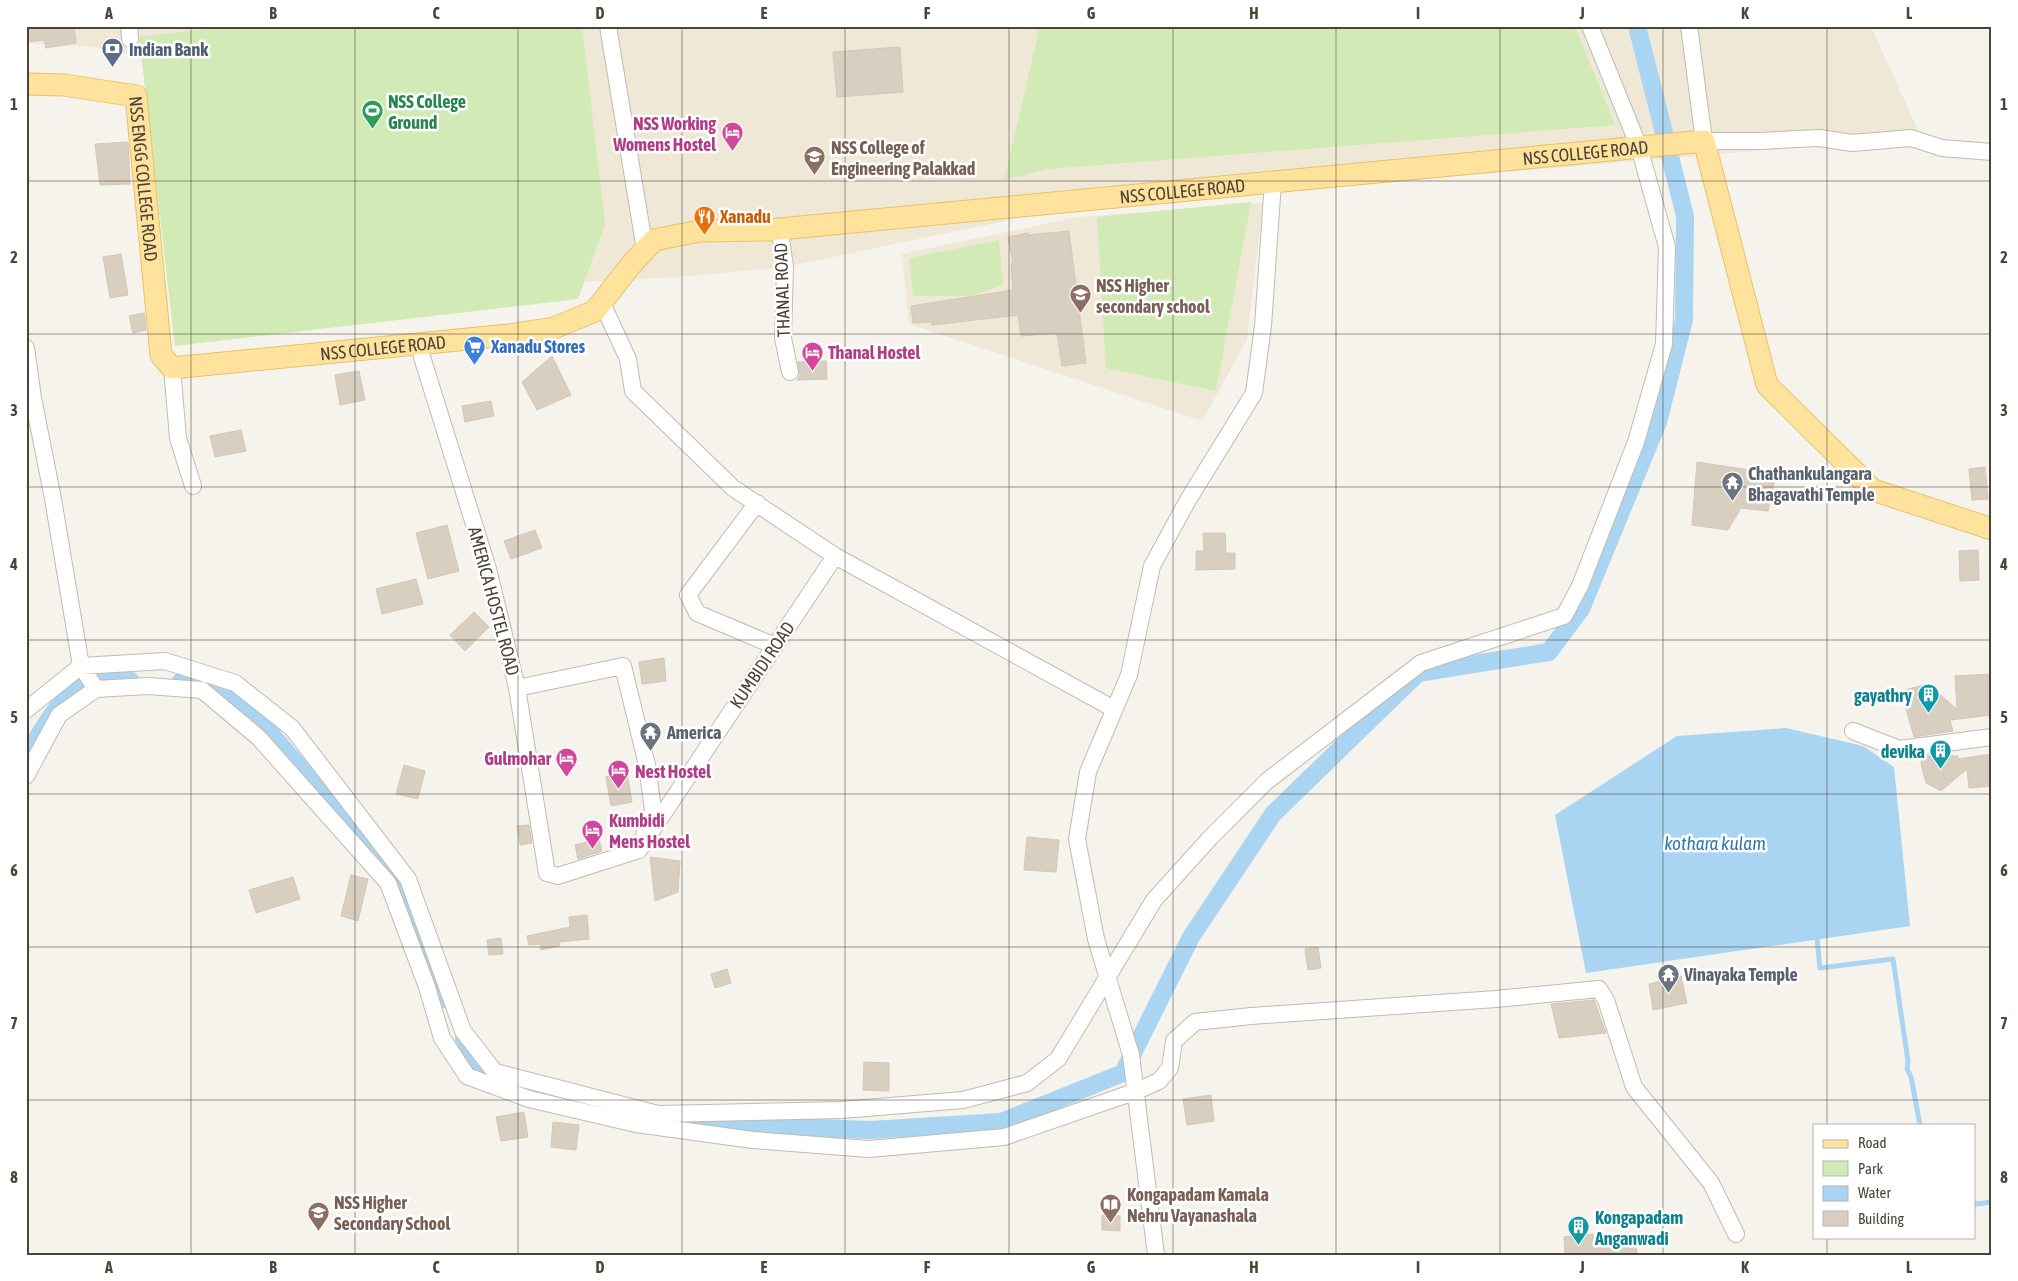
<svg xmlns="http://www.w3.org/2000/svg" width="2018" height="1281" viewBox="0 0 2018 1281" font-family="'Asap Condensed',sans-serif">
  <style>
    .education { fill: #efe8d6 }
    .green { fill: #d2eab5 }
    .water { fill: #a9d4f2 }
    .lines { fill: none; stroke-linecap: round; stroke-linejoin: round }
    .stream { stroke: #a9d4f2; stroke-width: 5 }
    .canal { stroke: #a9d4f2; stroke-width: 18 }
    .building { fill: #d8cfc1; stroke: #d3c7b4 }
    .minor-casing { stroke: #c2bbae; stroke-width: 18 }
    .major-casing { stroke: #e6c16a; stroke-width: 23 }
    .minor { stroke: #fff; stroke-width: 16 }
    .major { stroke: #ffe39c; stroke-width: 21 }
    .grid { fill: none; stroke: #4b4439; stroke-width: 1; stroke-opacity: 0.55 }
    .labels { text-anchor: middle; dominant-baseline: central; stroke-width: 5; stroke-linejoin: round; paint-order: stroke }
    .service-label { font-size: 18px; font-weight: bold; fill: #4e5e75; stroke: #fff; text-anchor: start }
    .leisure-label { font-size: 18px; font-weight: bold; fill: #27864d; stroke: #fff; text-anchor: start }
    .hotel-label { font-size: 18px; font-weight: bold; fill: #b23c85; stroke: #fff; text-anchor: start }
    .education-label { font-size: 18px; font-weight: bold; fill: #785e54; stroke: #fff; text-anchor: start }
    .street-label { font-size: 18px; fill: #4b4439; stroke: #fff }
    .food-label { font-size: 18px; font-weight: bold; fill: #c56008; stroke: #fff; text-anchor: start }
    .shop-label { font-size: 18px; font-weight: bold; fill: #366cbe; stroke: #fff; text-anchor: start }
    .worship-label { font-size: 18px; font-weight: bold; fill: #5b616d; stroke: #fff; text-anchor: start }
    .culture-label { font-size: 18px; font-weight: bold; fill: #0d838f; stroke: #fff; text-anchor: end }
    .water-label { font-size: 19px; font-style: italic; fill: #2e7ab2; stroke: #fff }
    .neatline { fill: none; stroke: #4b4439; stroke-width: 2 }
    .grid-label { font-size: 16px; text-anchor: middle; font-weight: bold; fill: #4b4439 }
  </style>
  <rect width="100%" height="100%" fill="#f6f3ec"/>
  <path class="education" d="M26,26H1871L1921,137L1057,210L785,267L679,277L584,282L163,112L140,57L93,47L26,43Z
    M1263,203L1247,340L1202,421L909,324L902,254L1078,217Z"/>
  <path class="green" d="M232,26H582L605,224L578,299L175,346L139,37Z
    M1040,26H1575L1615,125L1048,169L1004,180Z
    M1251,202L1216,391L1106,368L1097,217Z
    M999,240L1003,285L972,296H913L909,258Z"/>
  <path class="water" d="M1786,728L1863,746L1894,767L1910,926L1586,973L1555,815L1677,736Z"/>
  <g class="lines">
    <path class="stream" d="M1817,939L1820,968L1893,959L1908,1061L1907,1069L1911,1077L1920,1125
      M1974,1202L1976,1204L1992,1202"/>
    <path class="canal" d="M181,681L216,683L265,727L360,838L396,877L426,959L445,999
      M26,756C40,733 64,689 91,681C102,677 118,680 130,680
      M464,1038L481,1073L502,1082
      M546,1095L601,1106
      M658,1117L687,1123L870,1130L1001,1122L1123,1073L1191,937L1273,814L1418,673L1549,652L1581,609L1658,422L1684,320L1685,216L1637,26"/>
  </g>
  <path class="building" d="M26,26H74L76,43L46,48L44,40L26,42Z
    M900,47L903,92L837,97L833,52Z
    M128,142L130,184L100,185L95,144Z
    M1069,231L1086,363L1062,366L1057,333L1021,336L1018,315L932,325V322L913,323L911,306L1013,290L1011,264L1013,263L1008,237L1028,233V235Z
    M121,254L128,295L110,298L103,257Z
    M144,313L146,330L133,333L129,316Z
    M552,356L571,395L537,410L522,382Z
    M826,361L827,379L797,380L800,375L798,362Z
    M359,371L365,400L340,405L335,375Z
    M491,401L494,416L465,422L462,406Z
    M241,430L246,451L215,457L210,436Z
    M1697,462L1776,474L1768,511L1741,508L1728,530L1692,525Z
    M1985,467L1988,499L1972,500L1969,469Z
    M447,525L459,571L428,579L416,533Z
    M535,530L542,548L511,559L504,541Z
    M1203,533H1225L1226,553H1235V569L1196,570V551H1204Z
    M1978,550L1979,580L1960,581L1959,551Z
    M416,579L423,604L382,614L376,589Z
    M474,612L489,627L465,651L450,635Z
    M664,658L666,681L642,684L639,662Z
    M1992,674V715L1950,720L1953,731L1914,737L1901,691L1927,684L1957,709L1955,676Z
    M1992,754V786L1969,788L1967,769L1941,791L1926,783L1921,764L1922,756H1958V759Z
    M404,765L425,771L418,799L396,794Z
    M627,773L632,802L611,806L606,777Z
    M529,825L532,843L520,845L517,826Z
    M1027,837L1059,840L1056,872L1024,870Z
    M599,839L602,851L578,859L575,845Z
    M650,857L680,861L678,892L655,901Z
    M351,875L368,879L358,921L341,916Z
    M293,877L300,899L256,913L249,890Z
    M587,915L589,939L559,942L560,946L541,950L540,944L529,945L527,936L570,927L569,917Z
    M501,938L503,954L489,955L487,940Z
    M1318,947L1321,968L1308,970L1305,949Z
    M727,969L731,983L715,988L711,974Z
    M1681,976L1687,1003L1653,1010L1649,984Z
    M1594,1000L1606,1033L1559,1038L1551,1004Z
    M864,1062L889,1063V1091L863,1090Z
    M1211,1095L1214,1121L1187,1125L1183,1099Z
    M524,1112L528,1137L501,1141L496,1117Z
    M553,1122L579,1125L576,1150L551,1147Z
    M1102,1215L1120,1216V1231L1102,1230Z
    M1593,1234L1594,1244L1635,1239L1637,1255H1565L1564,1237Z"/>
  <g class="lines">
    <defs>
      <path id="minor" d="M129,26L130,39
        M608,26L645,250
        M1689,26L1704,141H1759L1819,138L1852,143L1911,138L1942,148L1992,152
        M765,230L780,232L785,267L783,338L790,372
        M602,303L628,359L633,391L733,488L835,556L1114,709
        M419,342L422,357L488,569L517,688L623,666L647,765L653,810L639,850L835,556
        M26,348L33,398L26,400
        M172,368L178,438L193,486
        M33,398L53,499L81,666L96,689
        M757,503L688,595L697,613L775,646
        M517,688L547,873L558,876L639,850
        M26,710L81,666L165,661L235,683L292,728L408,879L463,1031L495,1072L658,1114L842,1110L963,1100L1027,1083L1058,1059L1154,900L1210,838L1267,781L1421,663L1564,616L1580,586L1636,442L1664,344L1667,247L1639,147L1590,26
        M1853,731L1899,749L1992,737
        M26,776L59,715L96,689L148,686L202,690L259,738L388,883L427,987L442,1038L467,1076L529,1099L636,1124L753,1140L869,1149L1004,1137L1137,1091L1159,1081L1170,1068L1174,1041L1195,1022L1251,1016L1496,999L1599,989L1606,1000L1634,1087L1711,1183L1736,1234
        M1156,1255L1131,1055L1096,939L1077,839L1088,772L1129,675L1152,566L1188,500L1254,393L1263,326L1273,182"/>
      <g id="major">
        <path id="s1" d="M26,84L64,85L136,96L161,355L172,368L509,335L554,328L595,311L630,266L654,240L700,231L769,230L1704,141L1767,385L1873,490L1992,529"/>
      </g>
    </defs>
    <use href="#minor" class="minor-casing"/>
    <use href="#major" class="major-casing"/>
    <use href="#minor" class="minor"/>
    <use href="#major" class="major"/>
  </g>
  <path class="grid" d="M191,26V1255M355,26V1255M518,26V1255M682,26V1255M845,26V1255M1009,26V1255M1173,26V1255M1336,26V1255M1500,26V1255M1663,26V1255M1827,26V1125M26,181H1992M26,334H1992M26,487H1992M26,640H1992M26,794H1992M26,947H1992M26,1100H1992M1827,1237V1255"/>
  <defs>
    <symbol id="bank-pin" viewBox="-11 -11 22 30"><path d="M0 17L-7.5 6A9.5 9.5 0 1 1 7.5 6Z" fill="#5c6f8a" stroke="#fff"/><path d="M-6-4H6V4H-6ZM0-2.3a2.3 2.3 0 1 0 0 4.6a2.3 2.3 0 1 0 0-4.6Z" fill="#fff"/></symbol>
    <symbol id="stadium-pin" viewBox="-11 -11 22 30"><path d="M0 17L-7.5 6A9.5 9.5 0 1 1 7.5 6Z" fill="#2e9e5b" stroke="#fff"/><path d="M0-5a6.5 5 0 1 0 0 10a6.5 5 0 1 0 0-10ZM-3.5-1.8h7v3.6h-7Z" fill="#fff"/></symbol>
    <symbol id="hotel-pin" viewBox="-11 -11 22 30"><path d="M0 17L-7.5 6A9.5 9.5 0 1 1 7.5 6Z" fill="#d1479c" stroke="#fff"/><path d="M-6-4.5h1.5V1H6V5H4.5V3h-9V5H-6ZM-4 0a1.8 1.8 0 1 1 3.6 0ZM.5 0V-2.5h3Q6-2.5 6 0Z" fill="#fff"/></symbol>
    <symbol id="university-pin" viewBox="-11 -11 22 30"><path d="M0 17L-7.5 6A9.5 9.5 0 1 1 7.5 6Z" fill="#8d6e63" stroke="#fff"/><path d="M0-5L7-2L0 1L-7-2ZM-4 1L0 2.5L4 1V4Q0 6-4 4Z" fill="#fff"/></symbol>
    <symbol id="restaurant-pin" viewBox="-11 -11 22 30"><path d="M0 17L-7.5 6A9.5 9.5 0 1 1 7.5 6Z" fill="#e8710a" stroke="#fff"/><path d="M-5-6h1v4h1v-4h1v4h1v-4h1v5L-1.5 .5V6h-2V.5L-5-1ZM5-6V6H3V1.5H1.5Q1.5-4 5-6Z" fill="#fff"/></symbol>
    <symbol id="school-pin" viewBox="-11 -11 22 30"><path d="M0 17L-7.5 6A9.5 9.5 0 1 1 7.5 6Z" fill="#8d6e63" stroke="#fff"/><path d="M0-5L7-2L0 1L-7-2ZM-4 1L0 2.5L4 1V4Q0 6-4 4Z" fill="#fff"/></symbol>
    <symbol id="supermarket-pin" viewBox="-11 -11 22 30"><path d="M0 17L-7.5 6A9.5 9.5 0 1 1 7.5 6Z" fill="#3f7fe0" stroke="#fff"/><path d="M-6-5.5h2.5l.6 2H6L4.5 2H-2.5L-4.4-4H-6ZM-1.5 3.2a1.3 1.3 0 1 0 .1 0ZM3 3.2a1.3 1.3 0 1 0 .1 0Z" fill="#fff"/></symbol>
    <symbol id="temple-pin" viewBox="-11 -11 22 30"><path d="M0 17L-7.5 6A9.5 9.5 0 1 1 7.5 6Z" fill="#6b7280" stroke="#fff"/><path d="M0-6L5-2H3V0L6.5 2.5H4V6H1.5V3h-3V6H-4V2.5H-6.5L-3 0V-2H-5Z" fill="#fff"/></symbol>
    <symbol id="building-pin" viewBox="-11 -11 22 30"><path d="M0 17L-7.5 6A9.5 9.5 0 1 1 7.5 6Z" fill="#0f9aa8" stroke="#fff"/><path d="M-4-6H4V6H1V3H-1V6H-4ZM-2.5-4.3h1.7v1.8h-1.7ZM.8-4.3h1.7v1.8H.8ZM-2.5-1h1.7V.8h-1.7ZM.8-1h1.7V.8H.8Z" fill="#fff"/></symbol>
    <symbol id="library-pin" viewBox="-11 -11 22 30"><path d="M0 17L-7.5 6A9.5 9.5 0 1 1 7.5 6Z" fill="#8d6e63" stroke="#fff"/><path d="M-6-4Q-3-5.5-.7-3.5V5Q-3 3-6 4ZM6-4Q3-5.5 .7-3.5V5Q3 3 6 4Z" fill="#fff"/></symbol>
  </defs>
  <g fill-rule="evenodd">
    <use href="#bank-pin" x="100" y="36" width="25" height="34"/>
    <use href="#stadium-pin" x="360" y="98" width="25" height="34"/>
    <use href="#hotel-pin" x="720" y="120" width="25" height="34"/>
    <use href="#university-pin" x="802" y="144" width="25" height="34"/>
    <use href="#restaurant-pin" x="692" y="204" width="25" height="34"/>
    <use href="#school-pin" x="1068" y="282" width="25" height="34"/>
    <use href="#supermarket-pin" x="462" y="334" width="25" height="34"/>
    <use href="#hotel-pin" x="800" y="340" width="25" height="34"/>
    <use href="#temple-pin" x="1720" y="470" width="25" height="34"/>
    <use href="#building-pin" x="1916" y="682" width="25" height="34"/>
    <use href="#temple-pin" x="638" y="720" width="25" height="34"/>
    <use href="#building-pin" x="1928" y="738" width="25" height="34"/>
    <use href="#hotel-pin" x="554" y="746" width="25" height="34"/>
    <use href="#hotel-pin" x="606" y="758" width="25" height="34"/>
    <use href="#hotel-pin" x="580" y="818" width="25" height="34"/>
    <use href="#temple-pin" x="1656" y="962" width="25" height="34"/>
    <use href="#library-pin" x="1098" y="1192" width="25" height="34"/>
    <use href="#school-pin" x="306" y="1200" width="25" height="34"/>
    <use href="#building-pin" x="1566" y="1214" width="25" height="34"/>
  </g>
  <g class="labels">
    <g class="service-label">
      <text x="129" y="49">Indian Bank</text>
    </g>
    <g class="leisure-label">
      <text x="388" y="101">NSS College<tspan x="388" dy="21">Ground</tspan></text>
    </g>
    <g class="hotel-label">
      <text x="716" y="123" text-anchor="end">NSS Working<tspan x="716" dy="21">Womens Hostel</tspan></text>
      <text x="828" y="352">Thanal Hostel</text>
      <text x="551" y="758" text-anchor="end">Gulmohar</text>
      <text x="635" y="771">Nest Hostel</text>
      <text x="609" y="820">Kumbidi<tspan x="609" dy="21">Mens Hostel</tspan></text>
    </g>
    <g class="education-label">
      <text x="831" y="147">NSS College of<tspan x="831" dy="21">Engineering Palakkad</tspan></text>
      <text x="1096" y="285">NSS Higher<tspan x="1096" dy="21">secondary school</tspan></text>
      <text x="1127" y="1194">Kongapadam Kamala<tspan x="1127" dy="21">Nehru Vayanashala</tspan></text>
      <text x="334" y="1202">NSS Higher<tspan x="334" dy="21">Secondary School</tspan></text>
    </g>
    <g class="street-label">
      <text stroke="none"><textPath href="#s1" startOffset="1845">NSS COLLEGE ROAD</textPath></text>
      <text stroke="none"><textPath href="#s1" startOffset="194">NSS ENGG COLLEGE ROAD</textPath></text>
      <text stroke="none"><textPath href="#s1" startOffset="1440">NSS COLLEGE ROAD</textPath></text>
      <text transform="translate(782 290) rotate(-92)">THANAL ROAD</text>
      <text stroke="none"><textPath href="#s1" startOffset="600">NSS COLLEGE ROAD</textPath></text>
      <text transform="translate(494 601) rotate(75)">AMERICA HOSTEL ROAD</text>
      <text transform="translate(762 665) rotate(-56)">KUMBIDI ROAD</text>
    </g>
    <g class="food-label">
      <text x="720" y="216">Xanadu</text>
    </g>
    <g class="shop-label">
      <text x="491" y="346">Xanadu Stores</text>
    </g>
    <g class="worship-label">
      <text x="1748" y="473">Chathankulangara<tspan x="1748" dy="21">Bhagavathi Temple</tspan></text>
      <text x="667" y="732">America</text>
      <text x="1684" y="974">Vinayaka Temple</text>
    </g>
    <g class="culture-label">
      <text x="1912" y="695">gayathry</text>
      <text x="1925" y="751">devika</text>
      <text x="1595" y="1217" text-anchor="start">Kongapadam<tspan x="1595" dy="21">Anganwadi</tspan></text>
    </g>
    <g class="water-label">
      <text x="1715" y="843">kothara kulam</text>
    </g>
  </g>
  <rect width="2018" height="1281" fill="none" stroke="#ffffff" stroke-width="55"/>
  <rect x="1813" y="1124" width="162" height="115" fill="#ffffff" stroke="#b7b4b0"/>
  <rect x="1823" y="1140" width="25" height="8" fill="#ffe39c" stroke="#b7b4b0"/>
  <text x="1858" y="1148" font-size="15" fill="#4b4439">Road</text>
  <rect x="1823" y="1161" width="25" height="15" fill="#d2eab5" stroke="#b7b4b0"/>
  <text x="1858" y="1174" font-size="15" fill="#4b4439">Park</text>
  <rect x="1823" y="1186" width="25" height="15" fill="#a9d4f2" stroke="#b7b4b0"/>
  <text x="1858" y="1198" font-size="15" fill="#4b4439">Water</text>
  <rect x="1823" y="1211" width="25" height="15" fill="#d8cfc1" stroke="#b7b4b0"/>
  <text x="1858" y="1224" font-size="15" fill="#4b4439">Building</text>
  <rect x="28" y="28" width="1962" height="1226" class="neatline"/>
  <g class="grid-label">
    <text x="109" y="19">A</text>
    <text x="273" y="19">B</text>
    <text x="436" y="19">C</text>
    <text x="600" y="19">D</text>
    <text x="764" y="19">E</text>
    <text x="927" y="19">F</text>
    <text x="1091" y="19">G</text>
    <text x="1254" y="19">H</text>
    <text x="1418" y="19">I</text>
    <text x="1582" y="19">J</text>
    <text x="1745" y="19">K</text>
    <text x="1909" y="19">L</text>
    <text x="14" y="110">1</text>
    <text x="2004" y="110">1</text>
    <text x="14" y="263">2</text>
    <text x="2004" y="263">2</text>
    <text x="14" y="416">3</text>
    <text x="2004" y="416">3</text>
    <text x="14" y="570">4</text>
    <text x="2004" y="570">4</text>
    <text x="14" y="723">5</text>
    <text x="2004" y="723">5</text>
    <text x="14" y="876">6</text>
    <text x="2004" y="876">6</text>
    <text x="14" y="1029">7</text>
    <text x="2004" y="1029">7</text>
    <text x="14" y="1183">8</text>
    <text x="2004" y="1183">8</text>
    <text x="109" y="1273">A</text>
    <text x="273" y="1273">B</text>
    <text x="436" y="1273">C</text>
    <text x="600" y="1273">D</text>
    <text x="764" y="1273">E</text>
    <text x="927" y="1273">F</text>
    <text x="1091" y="1273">G</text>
    <text x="1254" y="1273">H</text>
    <text x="1418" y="1273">I</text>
    <text x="1582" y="1273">J</text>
    <text x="1745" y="1273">K</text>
    <text x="1909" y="1273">L</text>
  </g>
</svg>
